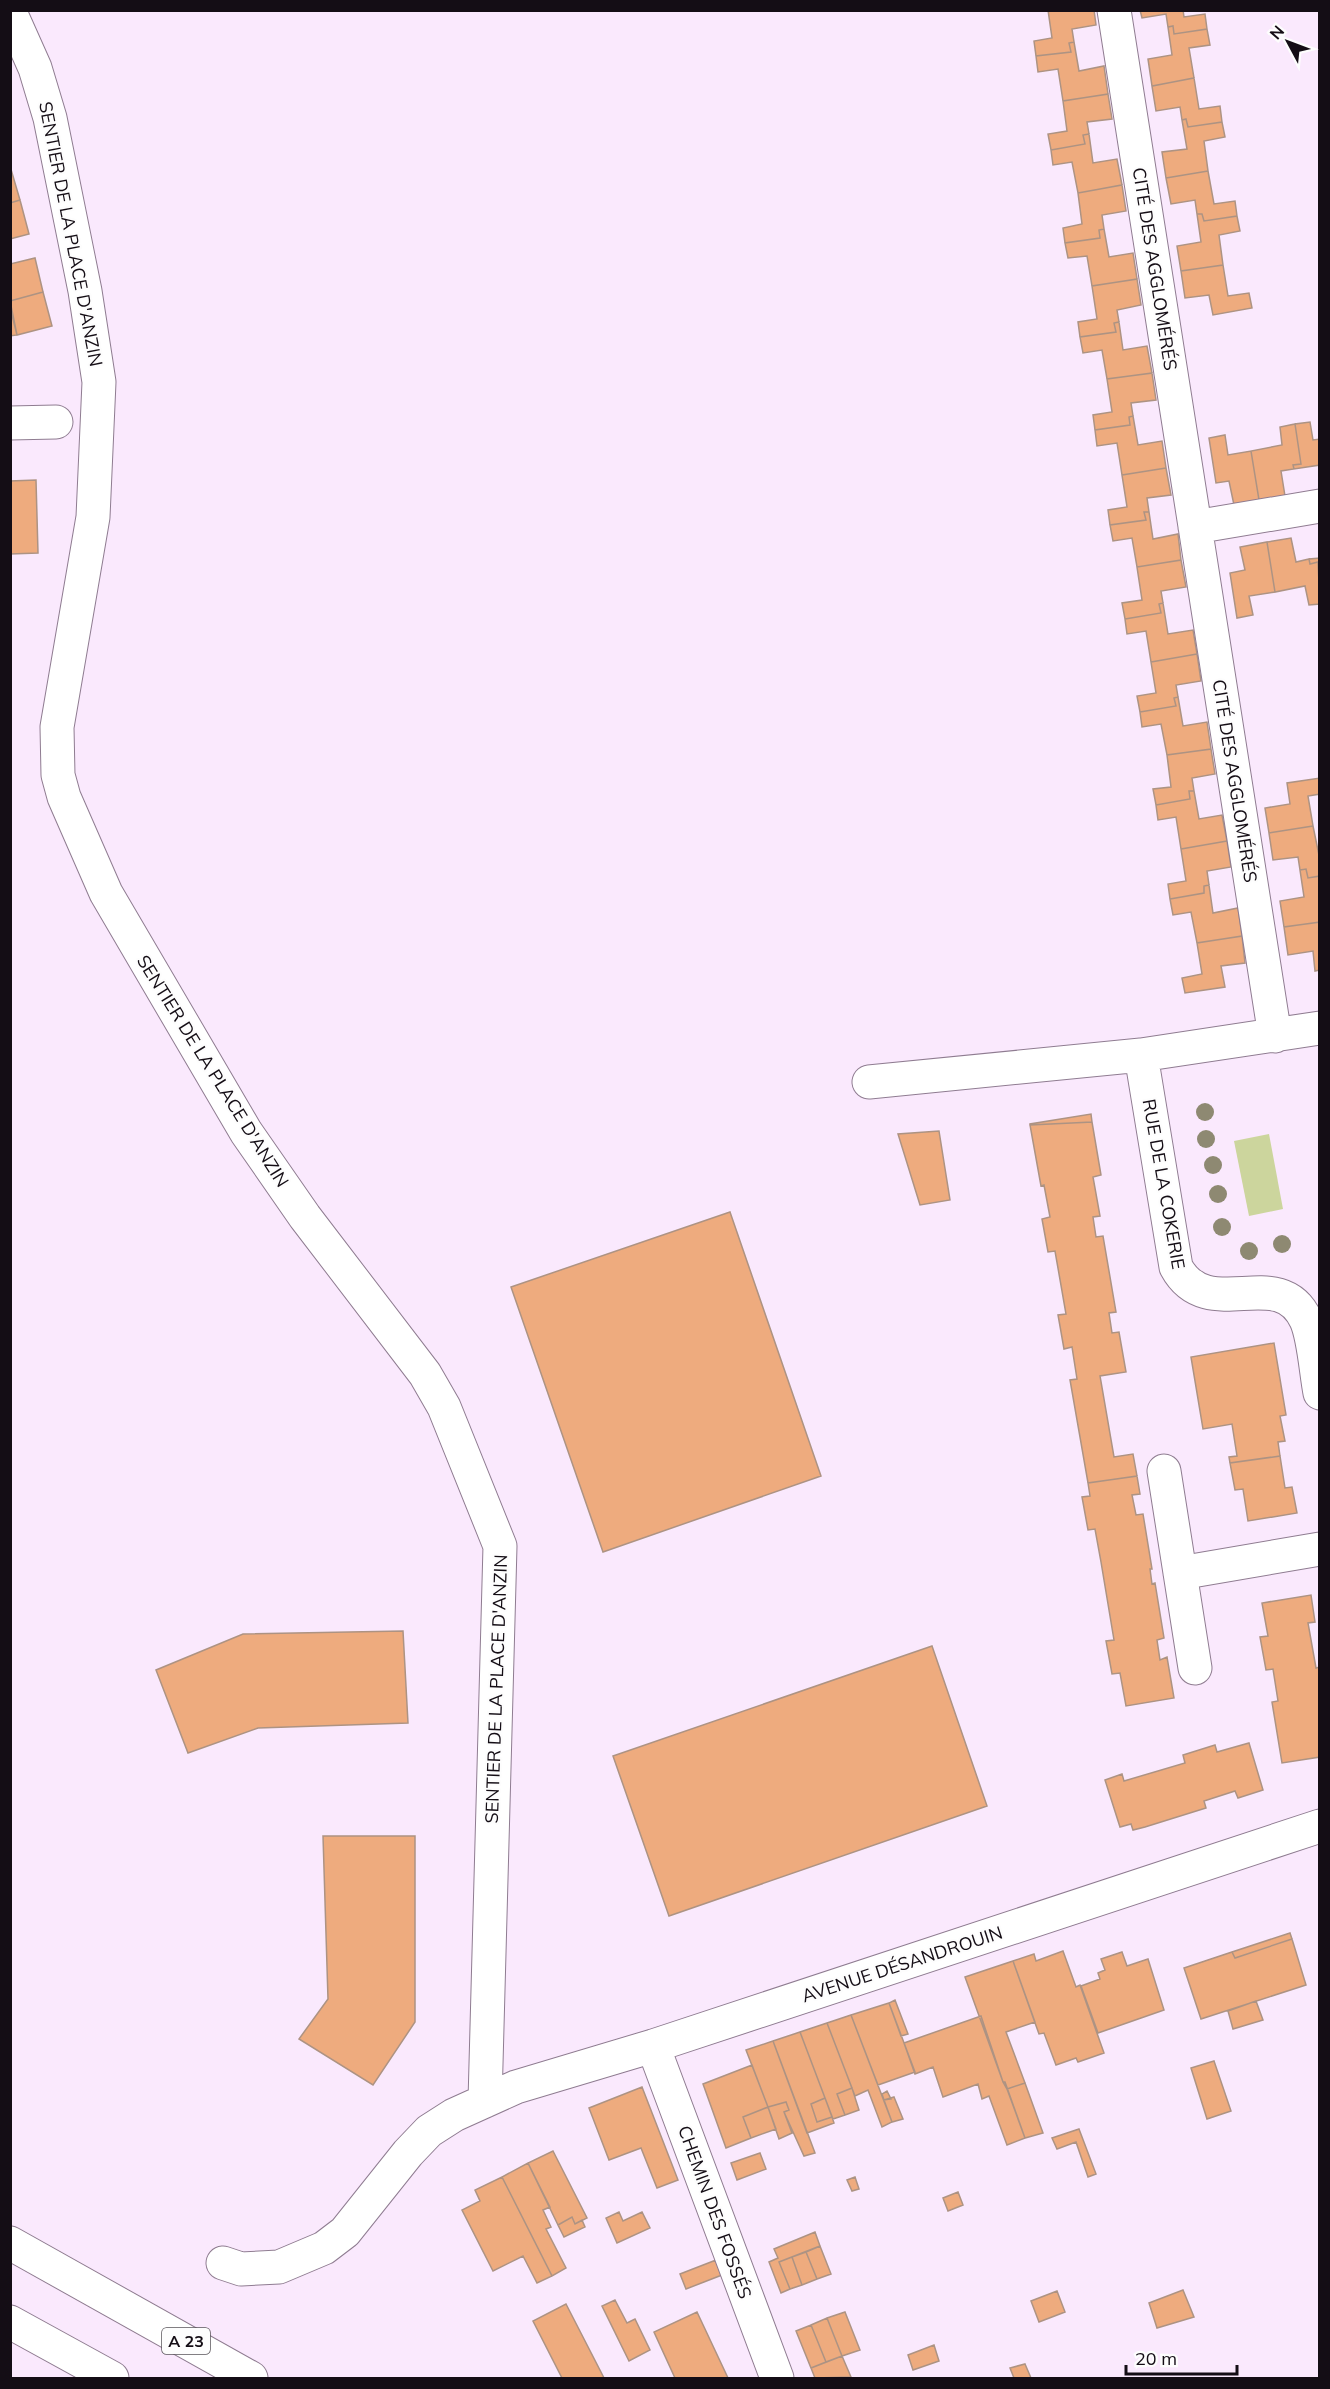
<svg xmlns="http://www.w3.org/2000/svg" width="1330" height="2389" viewBox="0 0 1330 2389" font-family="Mulish,sans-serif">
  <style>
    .green { fill: #ccd59d }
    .building { fill: #eeab7e; stroke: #ad9383; stroke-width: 1.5 }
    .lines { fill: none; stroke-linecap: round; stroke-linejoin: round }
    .minor-casing { stroke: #8f7c91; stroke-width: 35 }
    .highway-casing { stroke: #8f7c91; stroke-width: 35 }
    .minor { stroke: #fff; stroke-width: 33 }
    .highway { stroke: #fff; stroke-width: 33 }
    .tree { fill: #8e8972 }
    .labels { text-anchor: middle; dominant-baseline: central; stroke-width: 4.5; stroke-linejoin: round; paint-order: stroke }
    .shield { fill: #fdfdfd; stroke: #5a555b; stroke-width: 1.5 }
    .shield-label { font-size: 16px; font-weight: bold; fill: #140d15 }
    .street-label { font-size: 18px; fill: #140d15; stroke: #fdfdfd }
  </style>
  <rect width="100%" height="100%" fill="#fae9fd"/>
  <path class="green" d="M1269,1134L1283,1209L1249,1216L1234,1141Z"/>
  <path class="building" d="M1048,10H1094L1096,25L1072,29L1074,42L1069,43L1071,52L1036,56L1034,41L1052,38Z
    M1140,10H1183L1184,17L1205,14L1207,29L1174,34L1173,26L1168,27L1166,14L1142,18Z
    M1173,26L1174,34L1207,29L1210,45L1189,48L1194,78L1152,86L1148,59L1172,55L1168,27Z
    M1074,42L1079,71L1104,66L1108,94L1063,101L1058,69L1038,72L1036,56L1071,52L1069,43Z
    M1194,78L1199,109L1220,106L1222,122L1188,127L1186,119L1182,120L1180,107L1156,111L1152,86Z
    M1108,94L1112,119L1087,122L1089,134L1083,135L1085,144L1051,150L1048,134L1067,131L1063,101Z
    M1186,119L1188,127L1222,122L1225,137L1204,141L1208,171L1166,178L1162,152L1187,149L1182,120Z
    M1089,134L1093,163L1117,159L1122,185L1078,193L1072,162L1053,165L1051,150L1085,144L1083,135Z
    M10,166L20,200L10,203Z
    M1208,171L1214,204L1235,201L1237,216L1204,221L1202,214H1197L1195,200L1171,204L1166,178Z
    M1122,185L1126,211L1102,215L1104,229L1099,230L1100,238L1065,243L1063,228L1082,224L1078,193Z
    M20,200L29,234L10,239V203Z
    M1197,214H1202L1204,221L1237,216L1240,231L1219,235L1223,265L1181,271L1177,246L1201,242Z
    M1104,229L1109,257L1133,253L1137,279L1092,286L1087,256L1068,258L1065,243L1100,238L1099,230Z
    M35,258L43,292L10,301V264Z
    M1223,265L1228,296L1249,293L1252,308L1213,315L1209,295L1185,298L1181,271Z
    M1137,279L1141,305L1117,310L1119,322L1114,323L1116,332L1080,337L1078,322L1097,319L1092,286Z
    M43,292L52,326L17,335L10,301Z
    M10,307L17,335L10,336Z
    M1119,322L1123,350L1147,346L1152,373L1107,379L1102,350L1083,353L1080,337L1116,332L1114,323Z
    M1152,373L1156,400L1131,403L1133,416L1129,417L1130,425L1095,430L1093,415L1112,412L1107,379Z
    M1133,416L1138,445L1162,441L1166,468L1122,475L1117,443L1097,446L1095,430L1130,425L1129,417Z
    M1310,422L1313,440L1320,439V465L1294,469L1293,465L1301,464L1295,424Z
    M1295,424L1301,464L1293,465L1294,469L1281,471L1285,496L1259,500L1251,451L1282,445L1280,427Z
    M1225,435L1228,455L1251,451L1259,500L1234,505L1229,481L1216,483L1209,438Z
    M1166,468L1171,495L1147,498L1149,512H1144L1146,520L1110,525L1108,510L1127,507L1122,475Z
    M36,480L38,553L10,554V481Z
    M1144,512H1149L1153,539L1178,534L1181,560L1137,567L1132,538L1113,541L1110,525L1146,520Z
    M1291,538L1296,562L1309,559L1310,564L1318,562L1320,604L1309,605L1305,586L1275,592L1267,542Z
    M1267,542L1275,592L1249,596L1253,615L1237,618L1230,573L1245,570L1240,547Z
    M1320,558V573L1318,562L1310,564L1309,559Z
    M1181,560L1186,587L1161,591L1163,603L1159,604L1161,613L1125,619L1122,603L1142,600L1137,567Z
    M1163,603L1168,634L1193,630L1197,654L1151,662L1146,631L1127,634L1125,619L1161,613L1159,604Z
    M1197,654L1201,681L1176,685L1178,697L1174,698L1176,706L1140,712L1137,696L1156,693L1151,662Z
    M1178,697L1183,726L1207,722L1211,749L1167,755L1161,724L1142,727L1140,712L1176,706L1174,698Z
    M1211,749L1215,774L1192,778L1194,791H1189L1190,799L1156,805L1153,789L1171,787L1167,755Z
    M1320,778V794L1308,796L1313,826L1269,833L1265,808L1290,804L1287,783Z
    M1189,791H1194L1199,819L1222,815L1227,841L1181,849L1176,817L1158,820L1156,805L1190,799Z
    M1313,826L1320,860V876L1308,878L1306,869L1300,870L1298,857L1273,860L1269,833Z
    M1227,841L1231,867L1207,871L1209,885L1204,886V893L1170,899L1168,884L1186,881L1181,849Z
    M1306,869L1308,878L1320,876V922L1284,927L1280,901L1304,897L1300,870Z
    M1209,885L1213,913L1238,908L1242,936L1197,943L1191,912L1173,915L1170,899L1204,893V886Z
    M1320,922V970L1315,971L1313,951L1288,955L1284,927Z
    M1242,936L1245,963L1221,966L1225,987L1185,993L1182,978L1202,974L1197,943Z
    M1091,1114L1092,1122L1030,1125V1124Z
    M1092,1122L1101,1175L1093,1177L1100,1216L1093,1217L1096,1237L1103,1236L1116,1312L1109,1313L1112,1333L1119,1332L1126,1372L1100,1376L1114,1457L1133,1454L1137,1476L1088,1483L1070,1380L1077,1379L1072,1347L1064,1349L1058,1315L1066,1314L1055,1251L1048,1252L1042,1219L1050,1217L1044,1185L1041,1186L1030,1125Z
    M939,1131L950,1200L920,1205L898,1134Z
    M730,1212L821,1476L603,1552L511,1287Z
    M1274,1343L1286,1415L1280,1416L1285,1441L1278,1442L1280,1456L1230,1463L1229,1457L1237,1456L1232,1424L1203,1429L1191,1357Z
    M1280,1456L1285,1488L1292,1487L1297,1513L1248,1521L1243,1489L1235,1490L1230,1463Z
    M1137,1476L1140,1494L1132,1495L1136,1515L1143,1514L1152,1569H1150L1152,1584L1155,1583L1164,1638L1157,1640L1160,1660L1167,1657L1174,1698L1126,1706L1120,1673L1112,1674L1106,1641L1114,1640L1101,1562L1095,1529L1088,1530L1082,1497L1090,1496L1088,1483Z
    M1311,1595L1315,1622L1308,1623L1316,1668L1320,1667V1757L1282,1763L1272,1702L1278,1701L1273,1669L1266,1670L1260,1637L1268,1636L1262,1603Z
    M403,1631L408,1723L258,1728L188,1753L156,1670L243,1634Z
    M932,1646L987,1806L669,1916L613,1756Z
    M1249,1743L1263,1790L1238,1798L1235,1791L1204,1801L1206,1808L1145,1827L1133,1830L1131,1824L1120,1827L1105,1780L1122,1774L1124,1781L1185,1763L1183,1755L1215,1745L1217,1752Z
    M323,1836H415V2022L373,2085L299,2039L328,1999Z
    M1290,1933L1292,1939L1235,1958L1232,1952Z
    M1292,1939L1306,1985L1201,2019L1184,1968L1232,1952L1235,1958Z
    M1063,1951L1076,1987L1080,1985L1104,2053L1078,2062L1076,2058L1056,2065L1044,2033L1039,2034L1013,1961L1034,1954L1036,1961Z
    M1122,1952L1127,1966L1148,1959L1164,2010L1098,2033L1081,1986L1100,1979L1098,1973L1105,1970L1101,1959Z
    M1013,1961L1035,2022L1006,2032L1025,2083L1007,2089L1003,2082L965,1977Z
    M895,2000L908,2034L901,2036L889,2003Z
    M1256,2001L1263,2020L1233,2029L1228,2011Z
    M889,2003L915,2072L878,2085L851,2015Z
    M851,2015L892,2122L882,2127L868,2090L855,2096L827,2023Z
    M981,2016L1003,2082H1005L1025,2138L1007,2145L989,2096L982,2099L978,2084L943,2097L933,2067L915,2074L904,2043Z
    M827,2023L852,2088L837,2094L845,2115L833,2119L800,2032Z
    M800,2032L825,2098L811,2104L817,2122L832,2117L834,2123L807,2133L773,2041Z
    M773,2041L815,2153L804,2156L784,2112L789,2110L786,2102L768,2107L746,2050Z
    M1214,2061L1231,2111L1207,2119L1191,2068Z
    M752,2065L768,2107L743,2117L751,2138L726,2148L703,2084Z
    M1025,2083L1043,2133L1025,2138L1007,2089Z
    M642,2087L678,2180L657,2188L641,2148L609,2160L589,2108Z
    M852,2088L859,2110L845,2115L837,2094Z
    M887,2091L891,2099L884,2100L882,2094Z
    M894,2097L903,2119L892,2122L884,2100Z
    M825,2098L832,2117L817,2122L811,2104Z
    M786,2102L789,2110L784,2112L792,2133L779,2139L768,2107Z
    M768,2107L776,2129L751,2138L743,2117Z
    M1079,2129L1096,2174L1088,2177L1076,2142L1057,2149L1052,2138Z
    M553,2151L587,2218L575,2224L572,2217L558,2225L528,2163Z
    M760,2153L766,2169L737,2180L731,2163Z
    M528,2163L550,2207L543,2210L551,2227L546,2229L566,2268L552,2276L502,2177Z
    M502,2177L552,2276L537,2283L523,2256L493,2271L462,2210L480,2201L475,2190Z
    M855,2177L859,2189L852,2191L847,2180Z
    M958,2192L963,2205L948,2211L943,2198Z
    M619,2212L623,2221L642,2212L650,2228L617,2243L606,2218Z
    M572,2217L575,2224L582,2220L585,2227L564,2237L558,2225Z
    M815,2232L820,2246L779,2262L790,2289L781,2293L769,2262L778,2258L774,2249Z
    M820,2246L831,2274L817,2279L806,2252Z
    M806,2252L817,2279L802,2285L792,2257Z
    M792,2257L802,2285L790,2289L779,2262Z
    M716,2260L722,2275L686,2289L680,2274Z
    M1183,2290L1194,2317L1157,2328L1149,2303Z
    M1057,2291L1065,2312L1039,2322L1031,2301Z
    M615,2300L627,2323L635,2319L650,2350L629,2361L602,2306Z
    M566,2304L604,2378H562L533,2321Z
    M697,2312L728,2378H675L654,2332Z
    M845,2312L860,2350L842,2356L827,2318Z
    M827,2318L842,2356L826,2362L811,2325Z
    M811,2325L826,2362L811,2368L796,2331Z
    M934,2345L939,2361L913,2370L908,2355Z
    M842,2356L851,2377L815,2378L811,2368Z
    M1025,2364L1031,2378H1014L1010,2368Z"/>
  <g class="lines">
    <defs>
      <path id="minor" d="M1114,10L1275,1036
        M10,12L35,68L50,118L85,291L99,382L93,517L57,727L58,775L64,797L106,893L246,1132L305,1217L425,1374L444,1407L500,1546L485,2101
        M10,423L56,422
        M1195,527L1320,506
        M1141,1055L1176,1267C1208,1326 1279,1261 1306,1320C1314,1337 1316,1373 1320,1393
        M869,1082L1141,1055L1320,1028
        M1164,1471L1195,1668
        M1180,1573L1320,1549
        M653,2046L777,2378
        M223,2263L241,2269L279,2267L324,2248L345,2232L408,2153L429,2131L454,2115L516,2087L653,2046L1320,1826"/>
      <path id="highway" d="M10,2243L251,2378
        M10,2322L112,2378"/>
    </defs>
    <use href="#minor" class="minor-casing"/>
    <use href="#highway" class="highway-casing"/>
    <use href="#minor" class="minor"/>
    <use href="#highway" class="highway"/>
  </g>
  <g class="tree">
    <circle cx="1205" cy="1112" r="9"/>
    <circle cx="1206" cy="1139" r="9"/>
    <circle cx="1213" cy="1165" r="9"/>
    <circle cx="1218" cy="1194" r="9"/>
    <circle cx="1222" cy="1227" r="9"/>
    <circle cx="1282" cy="1244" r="9"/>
    <circle cx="1249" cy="1251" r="9"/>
  </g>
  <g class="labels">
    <rect class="shield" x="162" y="2328" width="48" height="26" rx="4.5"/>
    <g class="shield-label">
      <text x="186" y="2341">A 23</text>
    </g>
    <g class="street-label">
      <text transform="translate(71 234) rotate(79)">SENTIER DE LA PLACE D'ANZIN</text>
      <text transform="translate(1155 269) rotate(81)">CITÉ DES AGGLOMÉRÉS</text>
      <text transform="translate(1235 781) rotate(81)">CITÉ DES AGGLOMÉRÉS</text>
      <text transform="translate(213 1071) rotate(58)">SENTIER DE LA PLACE D'ANZIN</text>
      <text transform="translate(1164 1184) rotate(80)">RUE DE LA COKERIE</text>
      <text transform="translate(496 1689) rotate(-88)">SENTIER DE LA PLACE D'ANZIN</text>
      <text transform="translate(902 1964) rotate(-18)">AVENUE DÉSANDROUIN</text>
      <text transform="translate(715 2212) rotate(70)">CHEMIN DES FOSSÉS</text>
    </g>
  </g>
  <rect width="1330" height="2389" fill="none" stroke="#140d15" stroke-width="24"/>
  <g transform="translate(1288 42) rotate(311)" stroke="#fdfdfd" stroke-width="4.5" paint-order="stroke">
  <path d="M0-4.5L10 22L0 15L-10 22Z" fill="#140d15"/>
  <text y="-9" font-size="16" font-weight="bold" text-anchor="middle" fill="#140d15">N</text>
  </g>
  <path d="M1126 2365v9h111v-9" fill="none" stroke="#140d15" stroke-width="3"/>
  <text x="1135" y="2365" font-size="18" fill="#140d15" stroke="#fdfdfd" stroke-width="4.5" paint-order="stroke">20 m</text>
</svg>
